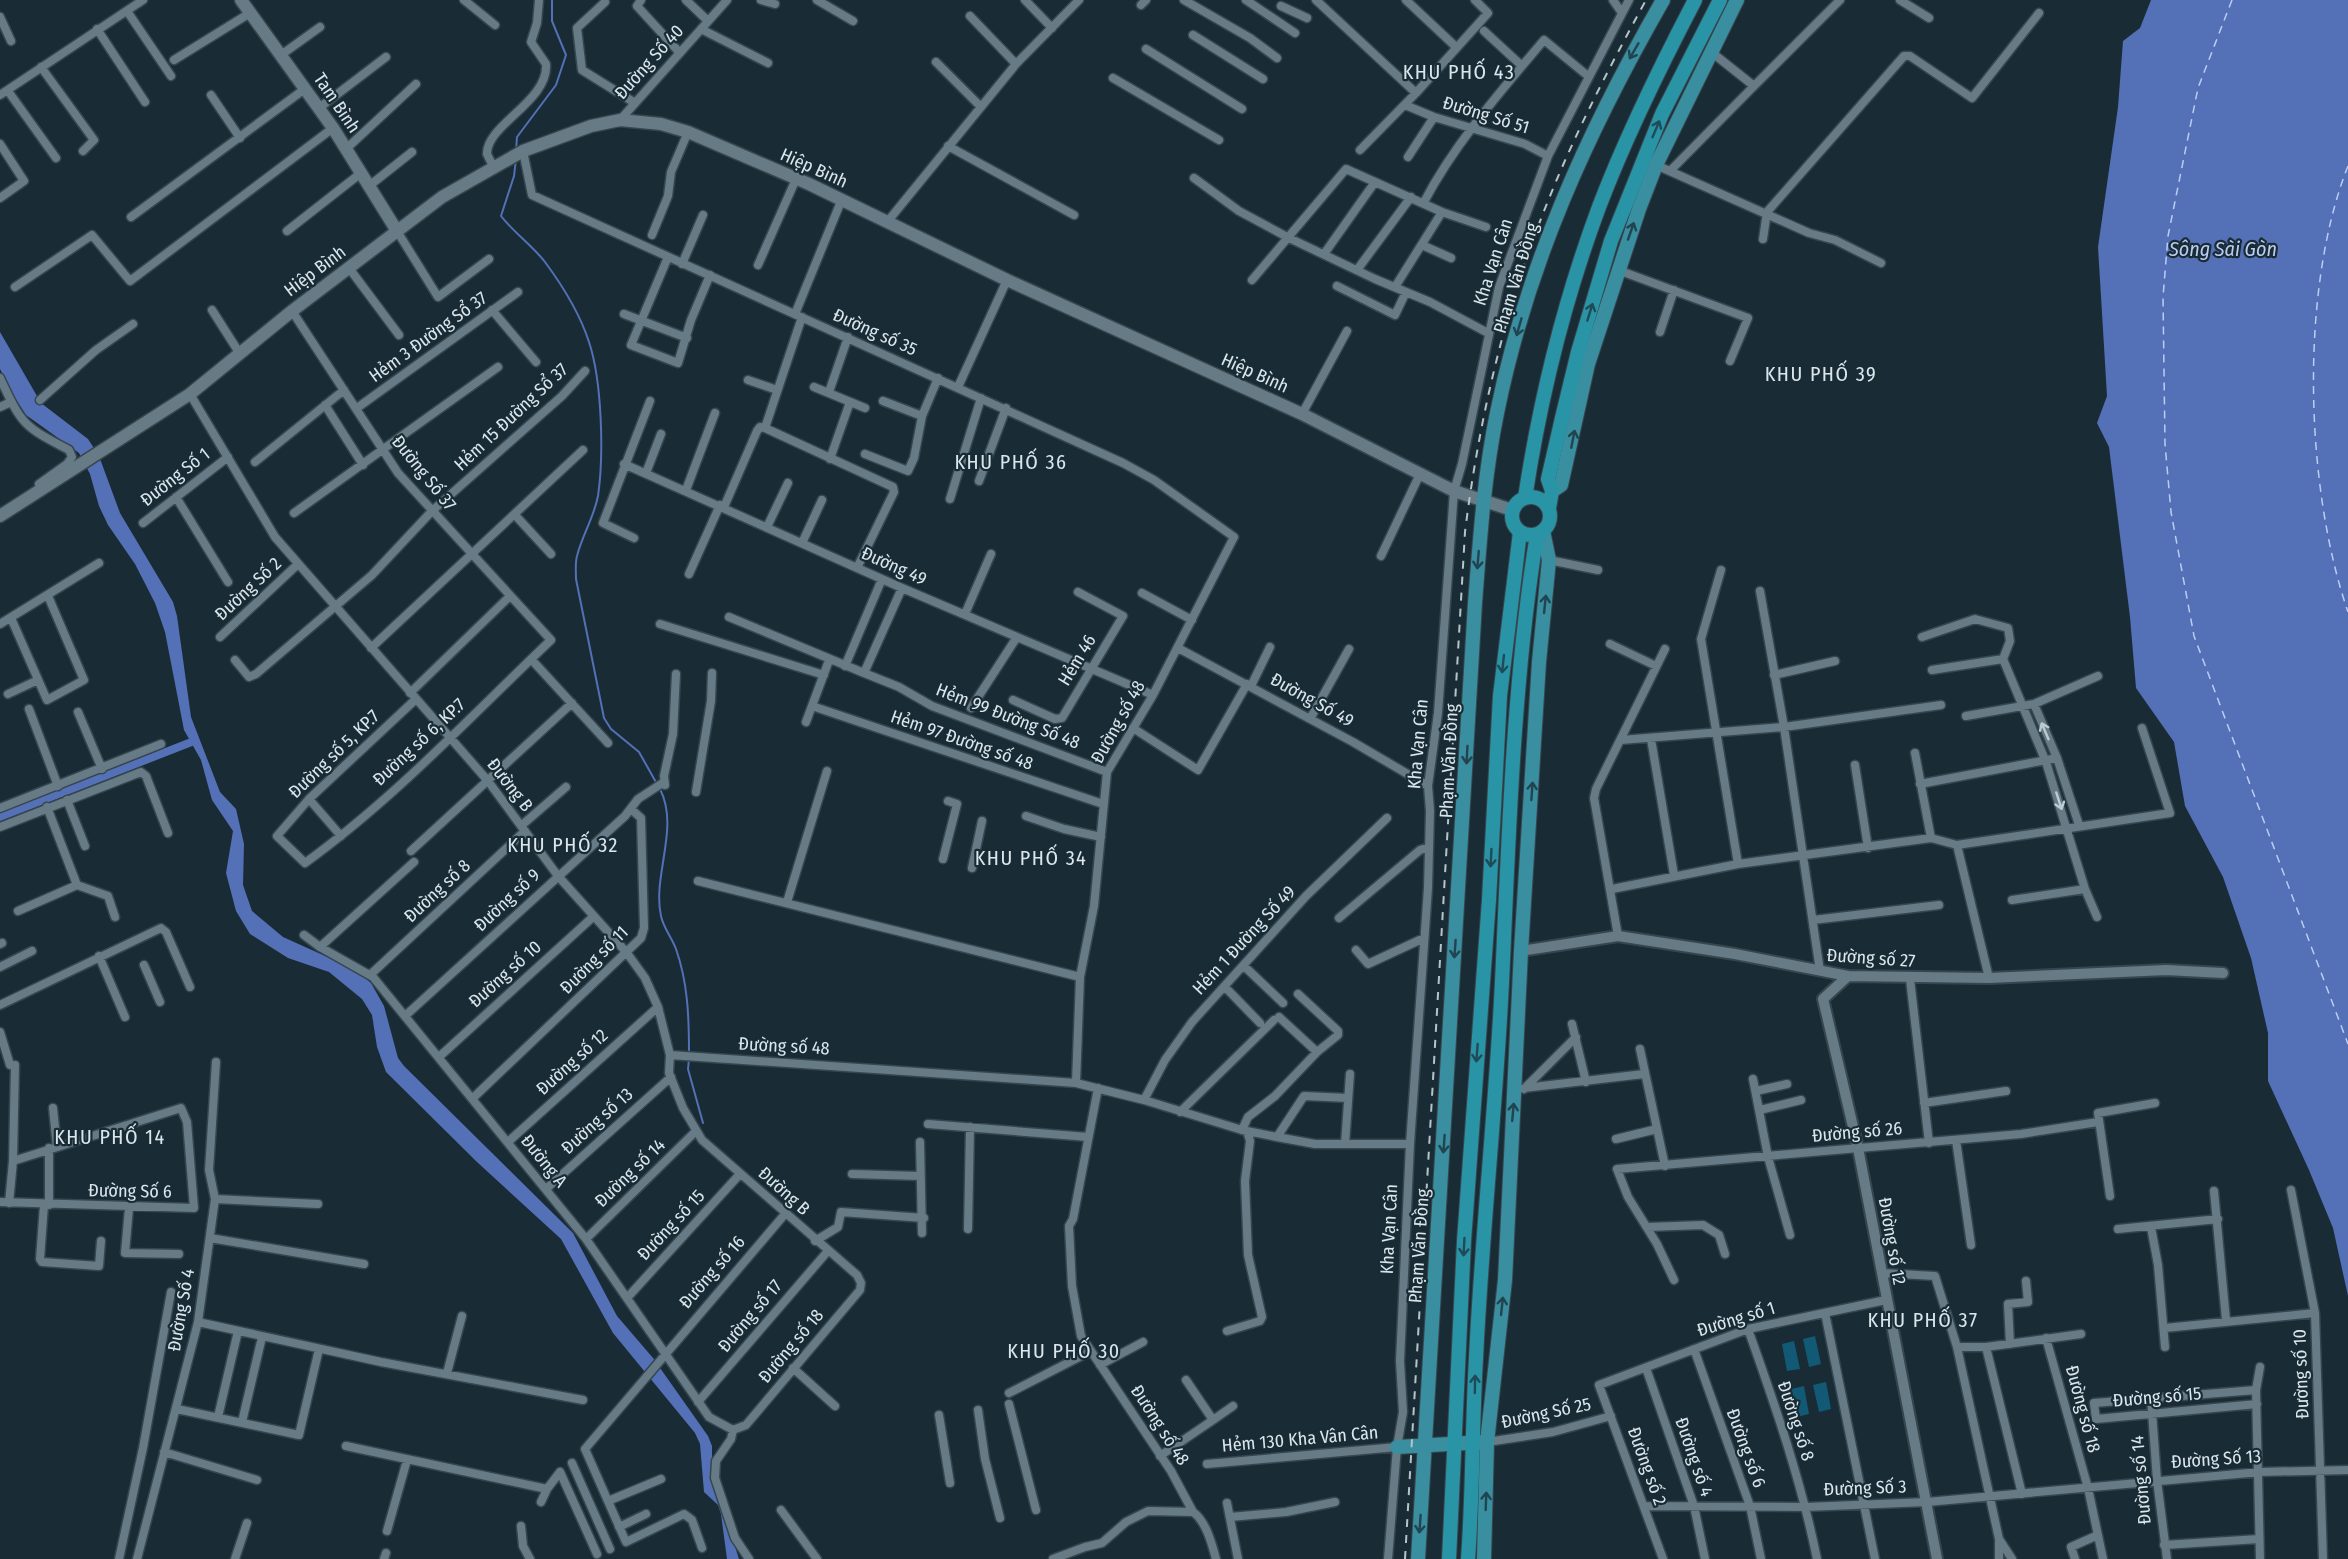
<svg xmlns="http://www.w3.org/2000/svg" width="2348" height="1559" viewBox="0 0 2348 1559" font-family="'Fira Sans Condensed',sans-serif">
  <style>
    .green { fill: #125975 }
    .water { fill: #5470b6 }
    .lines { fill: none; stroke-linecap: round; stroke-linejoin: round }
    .stream { stroke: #5470b6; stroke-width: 2 }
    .canal { stroke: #5470b6; stroke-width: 8 }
    .ferry { stroke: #bccdf4; stroke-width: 1.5; stroke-dasharray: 8 6; stroke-linecap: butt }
    .minor-casing { stroke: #37464e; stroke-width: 11 }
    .tertiary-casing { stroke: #37464e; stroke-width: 14 }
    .secondary-casing { stroke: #37464e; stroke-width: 15 }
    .primary-casing { stroke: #37464e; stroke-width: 16 }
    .trunk-casing { stroke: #37464e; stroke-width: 16 }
    .minor { stroke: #667b86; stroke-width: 8 }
    .tertiary { stroke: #667b86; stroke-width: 10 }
    .secondary { stroke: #667b86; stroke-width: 12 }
    .primary { stroke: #398e9f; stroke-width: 14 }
    .trunk { stroke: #2a94a7; stroke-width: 14 }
    .rail { stroke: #b7c5cb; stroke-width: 2; stroke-dasharray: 8 8; stroke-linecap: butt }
    .oneway { stroke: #214450 }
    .oneway2 { stroke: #1e4b57 }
    .oneway3 { stroke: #bdcbd2 }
    .labels { text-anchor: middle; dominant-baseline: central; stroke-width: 4.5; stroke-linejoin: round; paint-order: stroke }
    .street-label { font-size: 18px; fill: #dae6ec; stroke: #192c35 }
    .neighbourhood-label { font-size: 20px; letter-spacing: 1.5px; fill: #dae6ec; stroke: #192c35 }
    .water-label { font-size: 20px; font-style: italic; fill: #bccdf4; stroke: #192c35 }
  </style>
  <rect width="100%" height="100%" fill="#192c35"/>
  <path class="green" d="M1815,1336L1821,1364L1809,1367L1803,1339Z
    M1794,1341L1800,1369L1787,1371L1782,1344Z
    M1826,1382L1831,1409L1819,1412L1813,1385Z
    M1804,1386L1809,1414L1797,1417L1791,1389Z"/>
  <path class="water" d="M2151,0H2348V1296L2333,1228L2309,1170L2268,1081V1033L2251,958L2223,877L2185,806L2174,742L2136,688L2130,617L2109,447L2097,423L2107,396L2098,247L2118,107L2123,41L2140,28Z
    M0,332L41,403L88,439L99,456L120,513L173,602L177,616L191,717L220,792L236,809L244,844L243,885L252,911L283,937L354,969L371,983L384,1006L398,1058L404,1066L573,1233L617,1316L653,1358L708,1436L712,1446V1474L739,1559H727L721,1514L718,1505L704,1492L700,1444L695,1433L613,1333L561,1239L477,1162L386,1072L377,1047L372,1015L362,999L329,972L288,958L250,934L236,911L226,873L233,831L212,800L201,760L184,730L165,632L155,603L135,564L108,525L99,506L90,474L79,453L26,415L15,398L0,369Z"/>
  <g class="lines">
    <path class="stream" d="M516,151L517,137L556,85L566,55L552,21V0
      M516,159L514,176L501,216C514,233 532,245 545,262C562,285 580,314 589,342C602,381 604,455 598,496C594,517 582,536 577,556C575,563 576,572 576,579L604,718L611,729L639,752L657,784
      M660,789C680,828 652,876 661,916C663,927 672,938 676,949C688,983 689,1018 689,1053
      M689,1059L688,1069L703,1123"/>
    <path class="canal" d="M0,817L194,741"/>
    <path class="ferry" d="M2232,0L2198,88L2168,236L2163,297L2165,444L2171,512L2194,636L2348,1044
      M2348,166C2299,290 2305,487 2348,612"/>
    <defs>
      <path id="minor" d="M464,0L495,25
        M641,0L637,6L680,53
        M686,0L708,21
        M761,0L775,4
        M817,0L853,21
        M1025,0L1052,28
        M1184,0L1250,38L1277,58
        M1246,0L1295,33
        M1316,0L1416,93
        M1406,0L1456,47
        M1613,0L1622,13
        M1900,0L1929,18
        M605,2L577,28L582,70L635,103
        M1141,5L1146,0
        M1281,6L1307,18
        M127,11L171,76
        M970,16L1016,64
        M0,17L11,41
        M97,29L145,102
        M701,29L768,63
        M1484,31L1522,66
        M1193,35L1263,79
        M1146,49L1242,109
        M1710,51L1754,86L1840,0
        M281,55L320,27
        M174,60L250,13
        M936,62L981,107
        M41,67L94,140L83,151
        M1113,78L1219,140
        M8,91L56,158
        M0,95L143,0
        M211,95L240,138
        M1405,105L1434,117L1525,144L1548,156
        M319,108L386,57
        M620,120L727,0
        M0,144L24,181L0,198
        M948,146L1074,215
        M346,149L416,84
        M1360,150L1416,93L1488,13L1475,0
        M523,151L532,195L1123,463L1154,480L1234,537L1153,695L1107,772L1094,906L1080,977L1076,1083
        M1408,157L1434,117
        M1656,165L1809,233L1835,240L1881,263
        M493,166L487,154C486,125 549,101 546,64L531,42L537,23L539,0
        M1671,170L1754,86
        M1194,178L1239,211L1289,238L1375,279L1430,302L1488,333
        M369,186L412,152
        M1424,202C1455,143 1501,91 1544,40L1588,76
        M131,217L306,88
        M888,221L1016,64L1079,0
        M287,231L361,173
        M397,231L438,297L489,259
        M652,235L668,196L671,172L688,132
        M1763,239L1767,212L1904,56H1910L1972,98L2039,13
        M1422,245L1451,258
        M1324,254L1375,182
        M668,257L631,345L678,363L691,320L710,275
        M682,264L703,215
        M758,265L796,179
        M349,268L399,335
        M1357,270L1411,197
        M1618,270L1748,318L1730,361
        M1252,280L1346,169L1442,212L1486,227
        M1337,286L1395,315L1406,292
        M15,287L92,235L130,281L333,128
        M1395,287L1442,212
        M212,310L240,354
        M492,310L536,362
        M292,311L398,473L551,640C471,716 395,798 305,863L277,836L309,799L416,699
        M624,314L687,338
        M795,314L842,199
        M1660,332L1674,290
        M0,378C22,425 23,426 69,450L72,457L67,464L39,484
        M748,380L777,390
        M814,387L865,408
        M958,387L1007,280
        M829,392L848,337
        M190,394L275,537L488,781L558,876L627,953L645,978L658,1007L670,1055L669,1073L683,1108L702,1140L857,1275L861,1283L860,1290L746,1425L733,1430
        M40,400L96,350L133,324
        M883,401L922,416
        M325,405L363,465
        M0,407L11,402
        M357,408L518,292
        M1302,414L1347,331
        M765,428L893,487L894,492L857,568
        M865,454L908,471L914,458L922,416L938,378
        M830,459L850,402
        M255,462L344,390
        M624,464L902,588L1153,695
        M646,473L661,434
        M979,481L1006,408
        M686,490L715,413
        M176,497L228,582
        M950,499L981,398
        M724,507L757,431L760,427L765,428L802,317
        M294,513L498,367
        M515,515L551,554
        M143,523L228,457
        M767,527L788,483
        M634,538L603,523L650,401
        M802,543L822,500
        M1381,556L1420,474
        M1549,560L1598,570
        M1721,570L1701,639L1738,864
        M689,574L720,505
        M1760,591L1784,727L1820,971
        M1142,593L1192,620
        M965,614L991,554
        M729,617L864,673L902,588
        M11,618L47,700L84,680L48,596
        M0,624L99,563
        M660,624L824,675
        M220,637L298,564
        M1922,637L1975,619L2008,628L2010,641L2003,659L2046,762L2085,889L2097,917
        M1610,644L1656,666
        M371,648L583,450
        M1178,648L1353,742L1428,786
        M531,659L608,743
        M235,660L249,677L256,674L372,575L432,511L562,396L585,371
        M845,666L882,579
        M1932,670L2003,659
        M864,673L899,687L932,706L1107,772
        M1774,675L1835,661
        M1251,686L1270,647
        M410,693L510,596
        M8,694L38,680
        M1013,700L1055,719L1062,718L1123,616L1078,592
        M2034,704L2057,758L2079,825
        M812,706L1103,804
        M971,708L1017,637
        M29,709L58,786
        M78,712L102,769
        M1966,716L2034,704L2098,676
        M1310,719L1349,649
        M806,722L828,663
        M1133,728L1198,770L1247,684
        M1651,739L1674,875
        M1621,740L1784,727L1941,705
        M1915,753L1931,838
        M1855,765L1868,848
        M1920,784L2057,758
        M665,785L664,776L673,734L676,674
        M696,792L711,701L712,673
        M309,799L341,836
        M67,800L85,846
        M47,807L77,885
        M0,808L161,744
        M1026,816L1064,829L1101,837
        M522,825L566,787
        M0,827L141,772L146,776L168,833
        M1957,845L1989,978
        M411,851L572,703
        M943,859L957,804L948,801
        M972,868L982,821
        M698,881L1080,977
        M1612,889L1738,864L1931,838L1957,845L2170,813L2142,728
        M2012,900L2085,889
        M787,902L827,771
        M18,911L77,885L108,896L115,917
        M1339,918L1420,850L1429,847
        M1813,920L1939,905
        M304,935L320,947L373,977L586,1239L709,1417L733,1430
        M1618,936L1594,798L1596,789L1665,649
        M0,944L2,943
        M320,947L414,862
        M1356,950L1368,964L1424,938
        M99,956L125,1017
        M144,965L160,1002
        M1244,966L1283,1003
        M0,967L32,951
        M370,975L525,831
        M1910,979L1929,1143
        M1225,987L1260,1023
        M0,1005L161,928L166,932L190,987
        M405,1016L625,816L638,799L661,784
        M1279,1017L1317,1052
        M1572,1024L1586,1082
        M0,1032L10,1065
        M1640,1049L1665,1166
        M670,1055L1076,1083L1144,1100L1242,1130L1277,1137L1315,1144H1410
        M439,1057L594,916
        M1753,1079L1768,1157L1790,1235
        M1098,1088L1073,1219L1069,1226L1072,1286L1081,1336L1171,1471L1193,1512C1206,1521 1212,1544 1216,1559
        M1515,1089L1644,1074
        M1524,1089L1576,1037
        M1756,1091L1787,1084
        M473,1098L641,938L644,928L641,818L631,809
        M1144,1100L1165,1060L1192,1022L1306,896L1387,818
        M1924,1103L2006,1091
        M53,1108L57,1147
        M1760,1110L1801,1100
        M1180,1112L1274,1020
        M928,1124L1088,1137
        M1242,1130L1248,1117L1275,1096L1317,1052L1338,1035V1031L1298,994
        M1277,1137L1304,1096L1348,1098
        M1616,1139L1657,1129
        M1956,1140L1971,1245
        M508,1142L658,1007
        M920,1142L922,1233
        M1345,1144L1350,1074
        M49,1148V1205
        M852,1174L920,1176
        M546,1189L671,1077
        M2291,1190L2315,1313L2323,1559
        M2214,1191L2226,1320
        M2110,1196L2098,1113L2155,1103
        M215,1199L318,1204
        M0,1202L194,1208L187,1122L181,1108L13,1161
        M9,1203L13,1161L15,1065
        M44,1205L40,1259L42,1262L99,1266L101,1241
        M129,1208L125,1253L179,1254
        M1647,1227L1703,1225L1719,1235L1725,1254
        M2151,1227L2158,1265L2165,1347
        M968,1229L970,1127
        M2118,1229L2218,1219
        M210,1238L364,1264
        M586,1239L696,1131
        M815,1241L838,1227L841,1212L924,1218
        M1882,1273L1935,1276L1957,1347L1999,1539V1559
        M1674,1280L1657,1244L1628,1197L1617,1169L2021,1134L2098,1122
        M627,1298L740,1174
        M1825,1313L1875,1559
        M198,1322L381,1362L583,1400
        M2165,1328L2315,1313
        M1748,1329C1775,1405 1801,1480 1817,1559
        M1227,1331L1260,1321L1262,1317L1248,1255L1245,1181L1250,1141L1247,1131
        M2046,1338L2088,1488L2103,1559
        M2010,1344L2008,1304L2028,1302L2026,1281
        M1957,1347H1986L2081,1334
        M1986,1347L2022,1494
        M1694,1349L1750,1506L1761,1559
        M1100,1365L1143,1342
        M2260,1367L2256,1390L2260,1559
        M793,1368L835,1406
        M1646,1368L1694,1506L1705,1559
        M447,1373L462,1316
        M2256,1390L2094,1403L2096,1419L2257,1404
        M1009,1393L1091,1351
        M2151,1398L2157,1480L2167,1559
        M698,1402L827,1252
        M1009,1404L1036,1510
        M177,1409L299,1435L319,1349
        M978,1410L985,1459L1000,1518
        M939,1415L950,1483
        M218,1417L238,1331
        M1213,1420L1233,1406
        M242,1422L262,1337
        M733,1430L731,1439L716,1461L715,1478L735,1538L749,1559
        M1487,1442L1553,1432L1611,1416
        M346,1446L547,1489
        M164,1452L257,1480
        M1160,1456L1213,1420L1186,1380
        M572,1463L610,1549
        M1207,1464L1397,1447
        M560,1472L597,1554
        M608,1501L661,1479
        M541,1502L547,1489L560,1472
        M1227,1503L1238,1559
        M1644,1506L1806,1507L1927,1502L2260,1472L2348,1470
        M781,1510L817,1559
        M1230,1517L1286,1512L1335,1502
        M521,1526L523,1546L530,1559
        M619,1527L646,1514
        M387,1531L407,1460
        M1999,1539L2012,1559
        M2164,1545L2259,1539
        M702,1548L692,1520L684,1514L626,1542L585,1449L785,1214
        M119,1559L143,1448L171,1292
        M137,1559L198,1322L215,1199L209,1170L216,1062
        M235,1559L247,1523
        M384,1559L386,1553
        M1053,1559L1085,1547L1102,1543L1126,1522L1148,1511L1193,1512
        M1388,1559L1397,1447L1403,1412L1400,1361L1410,1144L1428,888L1430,811L1428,786L1438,713L1454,491L1462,464L1499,287L1548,156L1629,0
        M1663,1559L1599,1385L1748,1329L1886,1300
        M2075,1559L2071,1547L2098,1535"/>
      <path id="tertiary" d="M1521,951L1618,936L1735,954L1848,976L1989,978L2166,970L2223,973
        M1848,976L1823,999L1858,1148L1937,1559"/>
      <path id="secondary" d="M241,0L333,128L397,231
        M0,516L190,394L292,311L442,197L523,151L591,126L620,120L661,124L688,132L809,184L1007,280L1302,414L1454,491L1512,510"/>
      <path id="primary" d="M1552,491L1561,485L1588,364L1639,209L1656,165L1737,0
        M1397,1447L1484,1442
        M1418,1559L1475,603C1480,539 1484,476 1497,413C1527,264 1588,131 1663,0
        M1484,1559L1487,1442L1505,1280L1521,951L1539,662L1549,560L1543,531"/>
      <path id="trunk" d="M1512 516a19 19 0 1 1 38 0a19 19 0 1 1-38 0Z
        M1525,498C1540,399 1564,301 1599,207C1626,136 1660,67 1695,0
        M1549,508L1552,491L1548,479L1562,418L1578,352L1611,241L1662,114L1720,0
        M1449,1559L1464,1241L1489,900L1500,696L1520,532
        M1468,1559C1473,1492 1472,1425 1476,1358C1482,1232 1496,1107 1502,982C1509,833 1513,682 1537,534"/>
    </defs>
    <use href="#minor" class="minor-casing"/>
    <use href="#tertiary" class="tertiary-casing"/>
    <use href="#secondary" class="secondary-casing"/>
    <use href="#primary" class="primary-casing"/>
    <use href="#trunk" class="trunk-casing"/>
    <use href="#minor" class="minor"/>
    <use href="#tertiary" class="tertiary"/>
    <use href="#secondary" class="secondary"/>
    <use href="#primary" class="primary"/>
    <use href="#trunk" class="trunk"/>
    <path class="rail" d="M1405,1559L1465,532C1479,419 1505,307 1548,201C1576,131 1610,66 1646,0"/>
  </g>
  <defs><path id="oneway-shaft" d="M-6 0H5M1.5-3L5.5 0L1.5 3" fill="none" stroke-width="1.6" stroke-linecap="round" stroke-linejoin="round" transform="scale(1.5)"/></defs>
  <g class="oneway">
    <use href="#oneway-shaft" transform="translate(1634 51) rotate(120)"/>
    <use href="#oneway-shaft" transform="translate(1631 231) rotate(-71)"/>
    <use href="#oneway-shaft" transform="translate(1519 327) rotate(106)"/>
    <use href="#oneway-shaft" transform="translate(1573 439) rotate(-79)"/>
    <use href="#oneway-shaft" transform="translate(1478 560) rotate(95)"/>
    <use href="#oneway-shaft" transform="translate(1545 604) rotate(-84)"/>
    <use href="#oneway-shaft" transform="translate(1467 755) rotate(93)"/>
    <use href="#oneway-shaft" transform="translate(1532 791) rotate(-86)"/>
    <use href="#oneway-shaft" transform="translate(1455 949) rotate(94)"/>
    <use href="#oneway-shaft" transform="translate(1513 1112) rotate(-85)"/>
    <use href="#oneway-shaft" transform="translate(1444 1144) rotate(94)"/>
    <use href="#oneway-shaft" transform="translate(1502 1306) rotate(-84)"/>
    <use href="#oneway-shaft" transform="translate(1486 1501) rotate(-88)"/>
    <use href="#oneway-shaft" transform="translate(1420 1524) rotate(94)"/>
  </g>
  <g class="oneway2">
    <use href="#oneway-shaft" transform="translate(1656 129) rotate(-67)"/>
    <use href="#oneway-shaft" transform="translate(1590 312) rotate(-73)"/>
    <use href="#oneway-shaft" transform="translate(1503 664) rotate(96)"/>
    <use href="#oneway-shaft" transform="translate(1491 858) rotate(93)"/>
    <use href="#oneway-shaft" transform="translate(1477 1053) rotate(94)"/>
    <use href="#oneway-shaft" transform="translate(1464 1247) rotate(93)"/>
    <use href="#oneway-shaft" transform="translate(1475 1384) rotate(-89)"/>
  </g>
  <g class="oneway3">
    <use href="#oneway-shaft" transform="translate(2045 731) rotate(-113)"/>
    <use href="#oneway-shaft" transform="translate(2059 801) rotate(72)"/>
  </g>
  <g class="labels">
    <g class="street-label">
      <text transform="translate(649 62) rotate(-48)">Đường Số 40</text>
      <text transform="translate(337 103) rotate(56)">Tam Bình</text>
      <text transform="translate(1486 115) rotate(17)">Đường Số 51</text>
      <text transform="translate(814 168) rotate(24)">Hiệp Bình</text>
      <text transform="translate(1493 262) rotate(-72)">Kha Vạn Cân</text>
      <text transform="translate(315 271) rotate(-37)">Hiệp Bình</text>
      <text transform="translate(1516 278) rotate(-73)">Phạm Văn Đồng</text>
      <text transform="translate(875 332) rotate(24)">Đường số 35</text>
      <text transform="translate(428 337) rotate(-36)">Hẻm 3 Đường Sổ 37</text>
      <text transform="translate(1255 373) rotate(24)">Hiệp Bình</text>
      <text transform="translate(511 417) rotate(-43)">Hẻm 15 Đường Sổ 37</text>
      <text transform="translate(424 473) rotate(51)">Đường Số 37</text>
      <text transform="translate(175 477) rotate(-38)">Đường Số 1</text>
      <text transform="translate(894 566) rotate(24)">Đường 49</text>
      <text transform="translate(248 589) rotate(-43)">Đường Số 2</text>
      <text transform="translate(1077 660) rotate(-59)">Hẻm 46</text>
      <text transform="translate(1312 700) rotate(29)">Đường Số 49</text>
      <text transform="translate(1008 716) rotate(21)">Hẻm 99 Đường Số 48</text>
      <text transform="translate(1118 722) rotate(-61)">Đường số 48</text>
      <text transform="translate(962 740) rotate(19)">Hẻm 97 Đường số 48</text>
      <text transform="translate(419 742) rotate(-43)">Đường số 6, KP.7</text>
      <text transform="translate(1418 744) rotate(-85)">Kha Vạn Cân</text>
      <text transform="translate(334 754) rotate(-44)">Đường số 5, KP.7</text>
      <text transform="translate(1449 761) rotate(-87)">Phạm Văn Đồng</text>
      <text transform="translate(510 785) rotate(52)">Đường B</text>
      <text transform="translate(437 891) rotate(-43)">Đường số 8</text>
      <text transform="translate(507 900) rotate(-43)">Đường số 9</text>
      <text transform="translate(1244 940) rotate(-47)">Hẻm 1 Đường Số 49</text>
      <text transform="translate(1871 958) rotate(4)">Đường số 27</text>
      <text transform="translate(594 960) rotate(-45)">Đường số 11</text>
      <text transform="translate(505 974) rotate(-42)">Đường số 10</text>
      <text transform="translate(784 1046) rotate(3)">Đường số 48</text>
      <text transform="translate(572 1062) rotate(-42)">Đường số 12</text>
      <text transform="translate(597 1121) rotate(-42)">Đường số 13</text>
      <text transform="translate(1857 1132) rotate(-5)">Đường số 26</text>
      <text transform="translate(544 1161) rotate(51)">Đường A</text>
      <text transform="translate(630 1173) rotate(-44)">Đường số 14</text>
      <text transform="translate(130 1191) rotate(1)">Đường Số 6</text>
      <text transform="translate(784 1191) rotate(42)">Đường B</text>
      <text transform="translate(671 1225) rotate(-47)">Đường số 15</text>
      <text transform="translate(1389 1229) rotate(-87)">Kha Vạn Cân</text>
      <text transform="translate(1892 1241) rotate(80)">Đường số 12</text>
      <text transform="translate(1419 1246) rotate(-86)">Phạm Văn Đồng</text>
      <text transform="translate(712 1272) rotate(-49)">Đường số 16</text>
      <text transform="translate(181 1310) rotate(-80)">Đường Số 4</text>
      <text transform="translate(750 1316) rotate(-50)">Đường số 17</text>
      <text transform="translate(1736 1319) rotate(-17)">Đường số 1</text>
      <text transform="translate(791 1346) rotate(-50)">Đường số 18</text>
      <text transform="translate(2301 1374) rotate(-92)">Đường số 10</text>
      <text transform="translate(2157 1397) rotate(-5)">Đường số 15</text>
      <text transform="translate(2083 1409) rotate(75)">Đường số 18</text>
      <text transform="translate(1546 1413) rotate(-12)">Đường Số 25</text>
      <text transform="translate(1796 1421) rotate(72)">Đường số 8</text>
      <text transform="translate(1160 1425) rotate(57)">Đường số 48</text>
      <text transform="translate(1300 1439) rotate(-5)">Hẻm 130 Kha Vân Cân</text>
      <text transform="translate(1746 1448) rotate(70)">Đường số 6</text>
      <text transform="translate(1694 1457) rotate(71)">Đường số 4</text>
      <text transform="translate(2216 1459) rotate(-4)">Đường Số 13</text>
      <text transform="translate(1647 1466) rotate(70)">Đường số 2</text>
      <text transform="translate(2141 1480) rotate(-95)">Đường số 14</text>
      <text transform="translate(1865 1488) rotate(-2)">Đường Số 3</text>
    </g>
    <g class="neighbourhood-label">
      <text x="1459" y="72">KHU PHỐ 43</text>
      <text x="1821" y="374">KHU PHỐ 39</text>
      <text x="1011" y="462">KHU PHỐ 36</text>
      <text x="563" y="845">KHU PHỐ 32</text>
      <text x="1031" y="858">KHU PHỐ 34</text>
      <text x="110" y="1137">KHU PHỐ 14</text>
      <text x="1923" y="1320">KHU PHỐ 37</text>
      <text x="1064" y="1351">KHU PHỐ 30</text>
    </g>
    <g class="water-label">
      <text x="2223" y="249">Sông Sài Gòn</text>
    </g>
  </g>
</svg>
